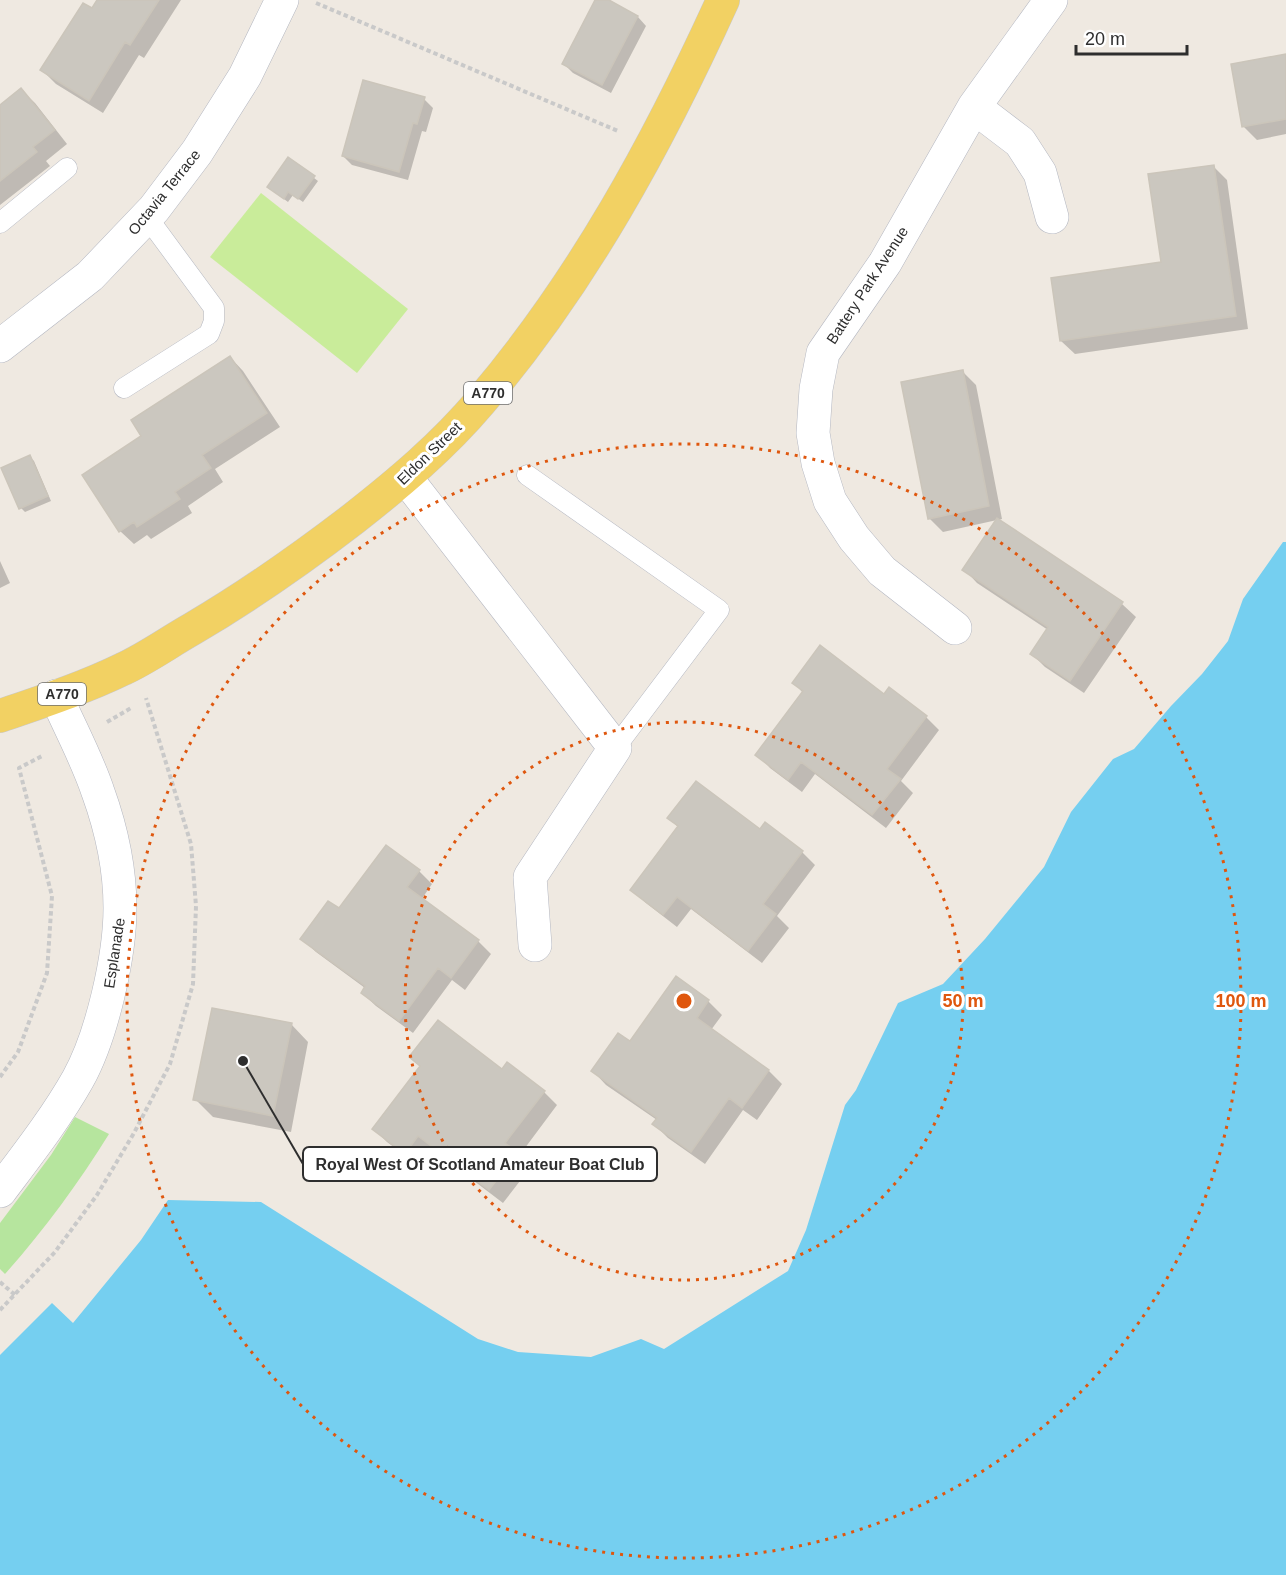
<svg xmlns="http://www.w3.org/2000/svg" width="1286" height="1575" viewBox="0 0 1286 1575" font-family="Arial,sans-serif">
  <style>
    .green { fill: #b6e59e }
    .pitch { fill: #c9ec9a }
    .water { fill: #75cff0 }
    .shadow { fill: #0003 }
    .building { fill: #cbc7bf; stroke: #cbc5ba; stroke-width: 1.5 }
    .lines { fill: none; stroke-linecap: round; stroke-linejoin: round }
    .service-casing { stroke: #b4b7c1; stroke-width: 21 }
    .minor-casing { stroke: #b4b7c1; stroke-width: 34 }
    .tertiary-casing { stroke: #b4b7c1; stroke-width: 34 }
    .primary-casing { stroke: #c9c9c9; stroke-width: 34 }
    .path { stroke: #c9c9c9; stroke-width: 4; stroke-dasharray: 4.5 3; stroke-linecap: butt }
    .service { stroke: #fff; stroke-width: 20 }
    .minor { stroke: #fff; stroke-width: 33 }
    .tertiary { stroke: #fff; stroke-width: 33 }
    .primary { stroke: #f2d163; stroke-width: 33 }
    .ring { fill: none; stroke: #df570e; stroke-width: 3; stroke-dasharray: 3 6 }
    .labels { text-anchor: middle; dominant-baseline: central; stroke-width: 6; stroke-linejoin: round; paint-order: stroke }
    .shield { fill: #fff; stroke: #6d6d6d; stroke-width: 1.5 }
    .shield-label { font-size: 14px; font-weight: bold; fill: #2e2e2e }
    .street-label { font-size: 15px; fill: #2e2e2e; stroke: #fff }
    .centre { fill: #df570e; stroke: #fff; stroke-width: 3 }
    .ring-label { font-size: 18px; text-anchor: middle; font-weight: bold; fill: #df570e; stroke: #fff; stroke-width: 6; stroke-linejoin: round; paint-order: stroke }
    .leader { fill: none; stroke: #2e2e2e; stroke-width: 2 }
    .callout-dot { fill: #2e2e2e; stroke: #fff; stroke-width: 2 }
    .callout { fill: #fff; stroke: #2e2e2e; stroke-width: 2 }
    .callout-label { font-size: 16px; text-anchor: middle; font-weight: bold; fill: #2e2e2e }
  </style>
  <rect width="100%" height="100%" fill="#efe9e1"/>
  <path class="green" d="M75,1117L109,1134C78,1184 44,1230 5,1274L0,1269V1223L51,1155Z"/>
  <path class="pitch" d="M261,193L408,309L357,373L210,257Z"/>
  <path class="water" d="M1283,542H1286V1575H0V1355L52,1303L73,1323L141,1240L168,1200L261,1202L478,1339L518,1352L591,1357L641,1339L664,1349L788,1271L806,1230L845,1105L856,1090L898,1003L943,984L985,939L1044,867L1071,812L1113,759L1134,749L1171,706L1202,674L1228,641L1243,599Z"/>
  <path class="shadow" d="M98,0H181L144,58L139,55L103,113L56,84L42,70Z
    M597,0H606L638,17L646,26L611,93L573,73L564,64Z
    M1286,55V134L1257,140L1243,126Z
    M21,90L35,103L67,144L46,161L50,166L0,205V106Z
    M424,99L433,108L426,132L422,131L408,180L352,165L343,156Z
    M289,159L318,181L303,202L293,195L288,202L273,191Z
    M1213,166L1227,180L1248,329L1075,354L1061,341L1163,263Z
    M230,357L243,371L280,427L215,469L223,482L188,506L192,513L151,539L147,535L134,544L120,531L143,437Z
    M963,372L976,385L1002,519L998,520L1122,604L1136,617L1084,693L1045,667L1032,654L1048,630L977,583L964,569L997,520L943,532L929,518Z
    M30,457L34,461L51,501L25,512L21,508Z
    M0,561L10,583L0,588Z
    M794,683L884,696L926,717L939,730L901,781L913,793L886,828L815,774L802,792L770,768L757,754L803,693Z
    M669,818L802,852L815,865L777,916L789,928L762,963L691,909L677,927L646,903L632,890L679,828Z
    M419,871L432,884L421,900L478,941L491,954L465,990L452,980L413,1033L376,1006L362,993L365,988L316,952L302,939L340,911Z
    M676,978L708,1001L722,1015L711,1030L769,1071L782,1084L757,1120L743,1110L705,1164L668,1138L654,1124L657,1120L606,1085L593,1071L630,1043Z
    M291,1024L308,1042L291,1132L213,1117L195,1099Z
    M502,1071L544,1092L557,1105L519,1156L530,1168L503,1203L432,1149L419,1166L387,1142L374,1129Z"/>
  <path class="building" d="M97,0H159L130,45L125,42L89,101L40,70L83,3L92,8Z
    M595,0H609L638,16L602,85L562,64Z
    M1286,54V119L1242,127L1231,64Z
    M363,80L425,97L417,124L413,123L399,172L342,156Z
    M21,88L55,130L33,147L37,152L0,181V105Z
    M288,157L315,176L298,199L288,192L284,199L267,187Z
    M1214,165L1236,316L1060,341L1051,278L1161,262L1148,174Z
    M230,356L267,413L202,455L211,468L175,492L180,499L137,527L134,522L119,532L82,475L141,436L131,420Z
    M963,370L989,506L928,519L901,382Z
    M30,455L48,496L19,509L1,468Z
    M997,518L1123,602L1070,681L1030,654L1048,627L962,570Z
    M820,645L884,694L889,687L927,716L887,769L901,779L872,815L801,762L788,780L755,755L803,691L792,683Z
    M696,781L760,829L765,822L803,851L763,904L776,914L748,951L677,897L663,915L630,890L678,826L667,818Z
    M386,845L420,870L407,887L479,940L451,978L438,968L399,1021L361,993L365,986L300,939L328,901L339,908Z
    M676,976L709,1000L697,1018L769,1070L742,1108L729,1098L691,1152L652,1124L657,1118L591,1071L618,1033L630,1041Z
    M212,1008L292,1023L273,1116L193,1100Z
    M438,1020L502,1069L507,1062L545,1091L505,1143L518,1153L489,1190L418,1136L405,1154L372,1129L420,1066L409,1057Z"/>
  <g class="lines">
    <defs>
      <path id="service" d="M0,223L67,168
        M124,388L209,334L214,321V308L147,217
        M527,475L719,610L615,748"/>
      <path id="minor" d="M974,107L1020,142L1040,173L1052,217
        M0,346L90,276L154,209L197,152L245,76L282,0
        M406,478L615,748L530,877L535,945
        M955,628L882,571L854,538L830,501L818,463L813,433L816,389L823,353L885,263L974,107L1051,0"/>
      <path id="tertiary" d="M0,1191C27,1155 56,1118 78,1079C102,1036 120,956 120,908C120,869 111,828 98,792C87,759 70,728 56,696"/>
      <path id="primary" d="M0,716C41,702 84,688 123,669C147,658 169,642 192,629C248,596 301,559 353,519C399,483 443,446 481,401C583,281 658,143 723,0"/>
    </defs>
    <use href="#service" class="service-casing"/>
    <use href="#minor" class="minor-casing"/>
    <use href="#tertiary" class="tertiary-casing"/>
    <use href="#primary" class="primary-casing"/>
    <path class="path" d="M316,3L618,131
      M107,722L131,708
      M0,1077L18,1052L47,973L52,896L19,768L44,755
      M0,1282L15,1295
      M0,1310L55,1252L97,1195L134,1133L170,1064L193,984L196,906L191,844L146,698"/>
    <use href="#service" class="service"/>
    <use href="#minor" class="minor"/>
    <use href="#tertiary" class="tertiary"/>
    <use href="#primary" class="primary"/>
  </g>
  <g class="ring">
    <circle cx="684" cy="1001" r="279"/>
    <circle cx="684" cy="1001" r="557"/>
  </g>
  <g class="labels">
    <g class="shield">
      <rect x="464" y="382" width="48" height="22" rx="4.5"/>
      <rect x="38" y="683" width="48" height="22" rx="4.5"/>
    </g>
    <g class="shield-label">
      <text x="488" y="393">A770</text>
      <text x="62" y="694">A770</text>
    </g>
    <g class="street-label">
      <text transform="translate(164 192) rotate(-51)">Octavia Terrace</text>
      <text transform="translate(867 285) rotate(-57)">Battery Park Avenue</text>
      <text transform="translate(429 453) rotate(-44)">Eldon Street</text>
      <text transform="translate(114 953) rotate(-81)">Esplanade</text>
    </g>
  </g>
  <circle cx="684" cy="1001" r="9" class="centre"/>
  <g class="ring-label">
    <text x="963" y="1007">50 m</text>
    <text x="1241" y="1007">100 m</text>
  </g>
  <path class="leader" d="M243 1061L303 1164"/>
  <circle class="callout-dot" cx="243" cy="1061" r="6"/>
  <rect class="callout" x="303" y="1147" width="354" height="34" rx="6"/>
  <g class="callout-label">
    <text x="480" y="1170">Royal West Of Scotland Amateur Boat Club</text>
  </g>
  <path d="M1076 45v9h111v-9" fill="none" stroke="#2e2e2e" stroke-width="3"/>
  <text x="1085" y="45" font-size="18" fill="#2e2e2e" stroke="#ffffff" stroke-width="4.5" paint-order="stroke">20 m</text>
</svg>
